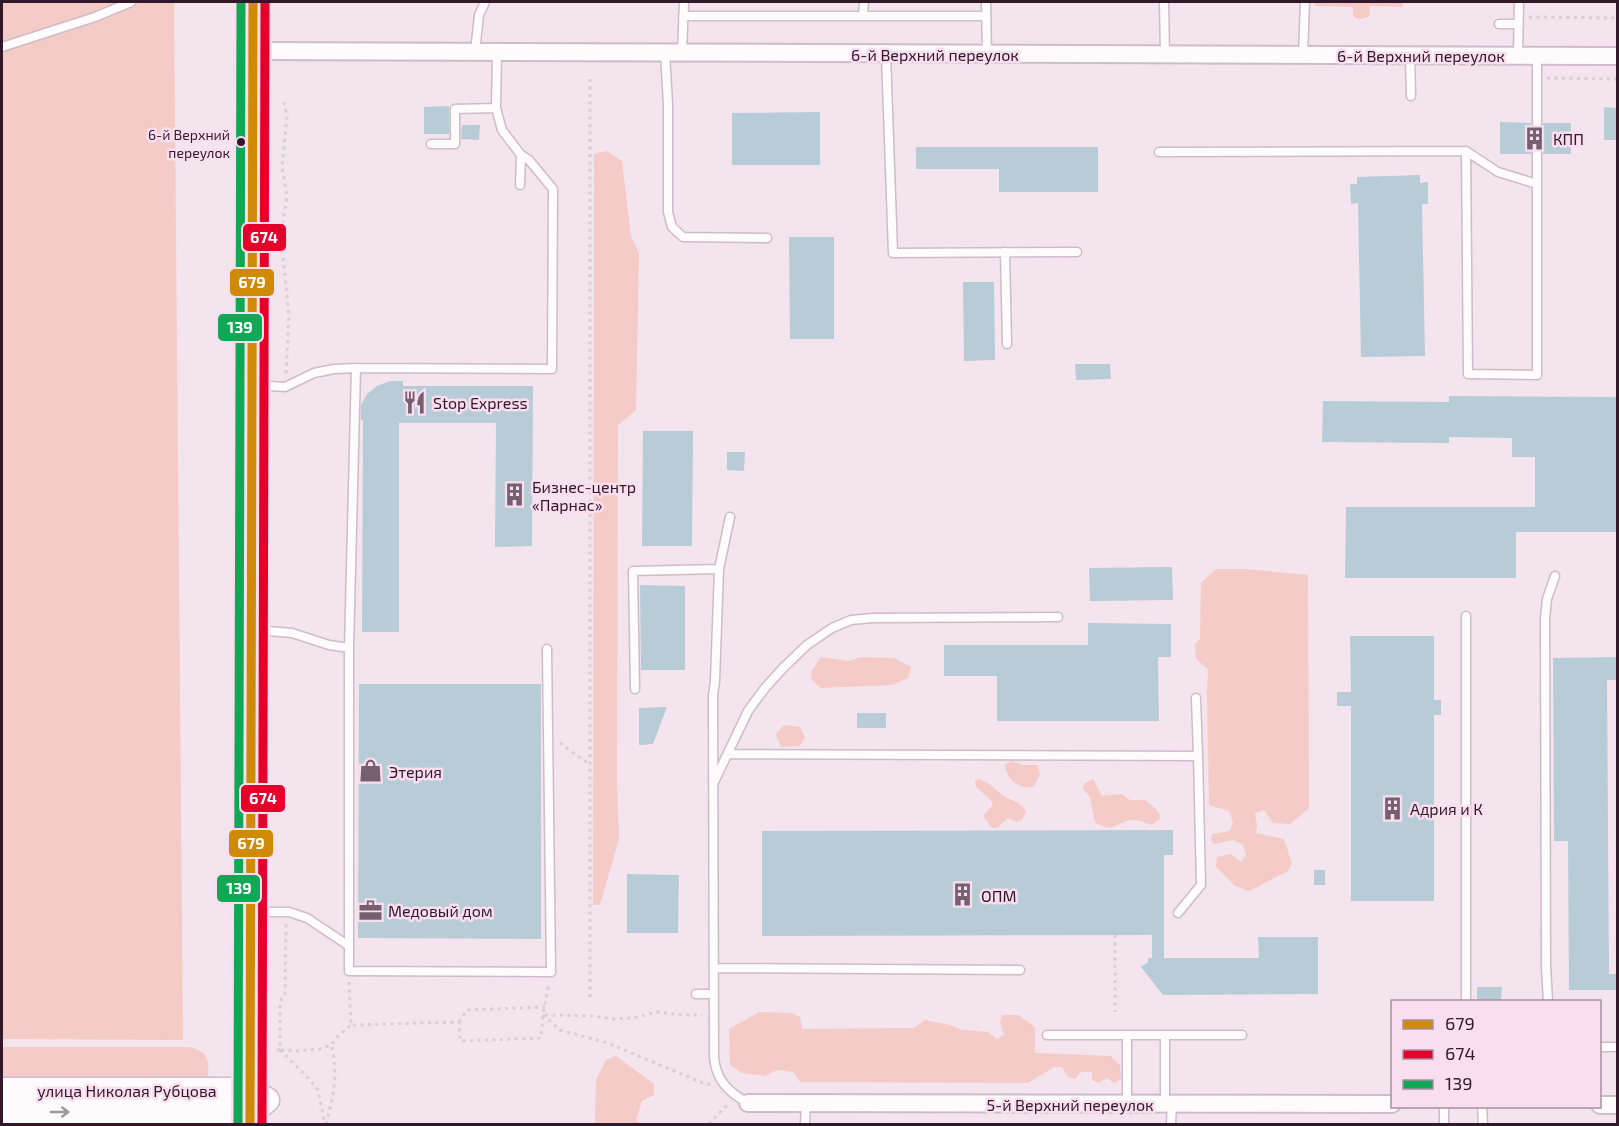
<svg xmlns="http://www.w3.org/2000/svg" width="1619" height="1126" viewBox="0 0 1619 1126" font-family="'Exo 2',sans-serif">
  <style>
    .green { fill: #f4cbc6 }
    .building { fill: #b8ccd7 }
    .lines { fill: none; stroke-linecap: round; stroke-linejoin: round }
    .lane-casing { stroke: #cfbcc9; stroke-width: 11 }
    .street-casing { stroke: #cfbcc9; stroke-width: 20 }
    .secondary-casing { stroke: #cfbcc9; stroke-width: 27 }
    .primary-casing { stroke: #cfbcc9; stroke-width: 30 }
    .path { stroke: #d6d0d4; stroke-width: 3; stroke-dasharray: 3 4.5; stroke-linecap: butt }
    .lane { stroke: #fdfbfc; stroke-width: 8 }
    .street { stroke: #fdfbfc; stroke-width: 16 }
    .secondary { stroke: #fdfbfc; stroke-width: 24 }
    .primary { stroke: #fdfbfc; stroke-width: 27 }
    .bus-1-casing { stroke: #f9def0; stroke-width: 14 }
    .bus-2-casing { stroke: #f9def0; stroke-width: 14 }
    .bus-3-casing { stroke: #f9def0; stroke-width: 14 }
    .bus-1 { stroke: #cf8a08; stroke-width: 9 }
    .bus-2 { stroke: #e4002b; stroke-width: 9 }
    .bus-3 { stroke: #10a855; stroke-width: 9 }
    .oneway { stroke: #a1959e }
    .bus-dot { fill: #31192a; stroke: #f9def0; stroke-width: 2 }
    .labels { text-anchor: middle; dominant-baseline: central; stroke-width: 5; stroke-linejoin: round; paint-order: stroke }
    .bus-label { font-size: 14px; fill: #31192a; stroke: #f9def0; text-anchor: end }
    .street-label { font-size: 16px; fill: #31192a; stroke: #f9def0 }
    .poi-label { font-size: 16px; fill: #31192a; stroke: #f9def0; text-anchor: start }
    .line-badge { stroke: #f9def0; stroke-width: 2 }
    .badge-label { font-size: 16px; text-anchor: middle; font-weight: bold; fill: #fff }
  </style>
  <rect width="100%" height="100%" fill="#f3e4ee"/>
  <path class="green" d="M2,2H174L183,1040L2,1039Z
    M1315,2H1403V7L1370,6L1369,16C1364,19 1357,20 1353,16V7L1315,6Z
    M607,151L622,161L631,236L639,253L636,410L618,425L617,781L619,839L600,905H593L594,154Z
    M1216,569H1245L1308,575L1309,808L1290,824L1273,823L1264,810L1255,813L1257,825L1256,833L1284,839L1292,863L1288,871L1249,891L1235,886L1216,867L1217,857L1231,854L1241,862L1246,855L1243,845L1233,840L1214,844L1211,840L1212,834L1230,831L1233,822L1229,811L1209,805L1207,693L1208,669L1196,659L1195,644L1200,639L1201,583Z
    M821,657L848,661L861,657L894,658L911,667L908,678L892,685L821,688L811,679L812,670Z
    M784,725L800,727L805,737L800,746L781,747L776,734Z
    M1012,761L1023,765H1038L1040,775L1033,787C1018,790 1006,778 1005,764Z
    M979,779C991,784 991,785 1000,793C1008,800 1020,801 1026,811L1022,820L1017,822L1008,818L997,828H992L983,816L993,805L990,799L976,787L975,780Z
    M1093,779L1102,796L1122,794L1130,800H1145L1157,810L1161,818L1152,825C1146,823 1138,820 1132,820C1117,821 1114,835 1095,822L1090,797L1083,789L1084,784Z
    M760,1012L791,1013L800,1017L802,1029L914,1028L925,1020L950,1025L962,1030L988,1032L997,1039L1004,1035L1000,1022L1002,1015H1018L1035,1027V1053L1111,1056L1120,1065L1121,1079L1114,1083L1107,1078L1099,1083L1092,1080V1072H1081L1075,1079L1068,1077L1062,1067H1054L1028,1083L800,1082L793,1072L777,1070L765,1076L742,1073L730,1065L729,1029Z
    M2,1047H190C209,1052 209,1061 208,1078H2Z
    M616,1056L654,1084V1095L642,1101L636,1120L642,1124H595L596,1080L606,1060Z"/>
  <path class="building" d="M449,106V134H424V107Z
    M1604,107L1617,108V140H1604Z
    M820,112V165H732V113Z
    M1500,122L1531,123L1532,127L1536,129L1541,128L1543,123H1571V154H1543L1542,150L1538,148L1533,149L1531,154H1500Z
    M462,125H480L479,140L461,139Z
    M916,147H1098V192H999V169H916Z
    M1420,175V183L1428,182V204H1422L1425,356L1361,357L1358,203L1351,204L1350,184H1357V177Z
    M789,237H834V339H790Z
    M963,282H994L995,360L964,361Z
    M1075,364H1110L1111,379L1076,380Z
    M390,381H403V386H533L532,546L495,547L496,423H399V632H362L363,420H361V405L367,394L377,386Z
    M1449,396L1617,397V532H1516V578H1345L1346,507H1535V457H1512V438L1449,437V443L1322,442L1323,401L1449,402Z
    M643,431H693L692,546H642Z
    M727,452H745L744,471L727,470Z
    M1172,567L1173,600L1090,601L1089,568Z
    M640,585L685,586V670H641Z
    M1088,623L1171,624V657H1158L1159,721H997V676H944V645H1088Z
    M1350,636H1434V700H1441V715H1434V901H1351V706H1337V692H1351Z
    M1617,657V680H1607L1609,974H1617V990H1569L1568,841H1554L1553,658Z
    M359,684H541V939L358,938Z
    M667,707L653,744L639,745V708Z
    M857,713H886V728H857Z
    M1173,830V855H1164V958H1259L1258,937H1318V994L1163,995L1141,967L1148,962V958H1152V935L762,936V831Z
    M1314,870H1325V885H1314Z
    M627,874L679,875L678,933H627Z
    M1477,987H1502L1501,1000H1477Z"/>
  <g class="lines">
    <defs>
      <path id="lane" d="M986,2L987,54
        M1164,2L1165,54
        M863,15L864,2
        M683,16H986
        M1499,24H1519
        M2,47L95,17L131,2
        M475,52L479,15L485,2
        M497,52L496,108L502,130L521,155L529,160L553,189L552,369L356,368L349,648V971L551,972L547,649
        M665,53L668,104V212L672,227L683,237L767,238
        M682,53L684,2
        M886,54L893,253L1077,252
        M1303,55L1305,2
        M1410,55L1411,96
        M1518,55L1519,2
        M1537,56V123
        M431,144H455V109L496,108
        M1466,151L1468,374L1537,375V154
        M1159,152L1466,151L1498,172L1537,184
        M520,185L521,155
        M1005,252L1007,344
        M269,386L285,387L314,373L334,369L356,368
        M730,517L719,569L715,681L713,696L714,1057C716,1080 728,1092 748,1103
        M1466,616V1002
        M268,631L292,633L329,645L349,648
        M635,689L633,571L719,569
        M729,754L1198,756L1196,698
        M714,782L748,711L765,688L783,668L807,645L832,628L851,620L873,618L1058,617
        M268,912H289L307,918L349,946
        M1178,913L1201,885L1198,756
        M714,968L1020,970
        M696,994H714
        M1548,1002L1546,966L1545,618L1547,599L1555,576
        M1047,1035H1242
        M1165,1035V1104
        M1600,1047H1618
        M1127,1104V1035
        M1444,1106V1124
        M1482,1106L1483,1124
        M805,1124L806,1103
        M1171,1124L1172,1104"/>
      <path id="street" d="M252,51L1618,56
        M748,1103L1392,1104
        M1600,1105H1618"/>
      <path id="secondary" d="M2,1090H250L267,1100L251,1113L2,1111"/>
      <path id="primary" d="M250,1124L253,2"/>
    </defs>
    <use href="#lane" class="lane-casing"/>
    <use href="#street" class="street-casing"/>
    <use href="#secondary" class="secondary-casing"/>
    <use href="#primary" class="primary-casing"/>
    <path class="path" d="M1529,17L1618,18
      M1547,78L1618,79
      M284,102L287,117L282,167L287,197L281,234L289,316L286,374
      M560,743L590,765
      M1115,935V1012
      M349,982L351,1025L459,1022L460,1041L541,1038L543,1015L549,983
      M590,997V77
      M543,1015L560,1030L608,1043L700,1082L711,1085
      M545,1015L595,1016L611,1019L632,1018L657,1012L684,1015H702
      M459,1022L467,1010L545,1007
      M277,1050H280V1001L285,995L286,923
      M280,1050L308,1078L318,1090L325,1124
      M281,1050L296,1051L320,1049L331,1045L337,1037L351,1025
      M326,1124C333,1099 339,1071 331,1045
      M709,1124L728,1104"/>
    <use href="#lane" class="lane"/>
    <use href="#street" class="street"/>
    <use href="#secondary" class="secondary"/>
    <use href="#primary" class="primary"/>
    <defs>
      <path id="bus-1" d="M250,1124L253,2"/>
      <path id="bus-2" d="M262,1124L265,2"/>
      <path id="bus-3" d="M238,1124L241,2"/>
    </defs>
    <use href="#bus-1" class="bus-1-casing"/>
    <use href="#bus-2" class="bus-2-casing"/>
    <use href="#bus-3" class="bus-3-casing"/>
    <use href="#bus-1" class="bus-1"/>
    <use href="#bus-2" class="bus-2"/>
    <use href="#bus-3" class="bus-3"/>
  </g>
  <defs><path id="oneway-shaft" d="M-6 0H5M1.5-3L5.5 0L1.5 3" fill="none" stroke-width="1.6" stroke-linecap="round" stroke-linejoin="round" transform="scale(1.5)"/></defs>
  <use class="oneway" href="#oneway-shaft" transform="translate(60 1112)"/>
  <defs>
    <symbol id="building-bare" viewBox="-9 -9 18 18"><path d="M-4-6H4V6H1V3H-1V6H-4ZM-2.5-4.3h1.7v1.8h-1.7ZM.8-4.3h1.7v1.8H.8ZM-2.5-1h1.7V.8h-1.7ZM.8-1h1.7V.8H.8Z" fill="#75606f" stroke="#f9def0" stroke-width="2.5" paint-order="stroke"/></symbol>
    <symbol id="restaurant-bare" viewBox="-9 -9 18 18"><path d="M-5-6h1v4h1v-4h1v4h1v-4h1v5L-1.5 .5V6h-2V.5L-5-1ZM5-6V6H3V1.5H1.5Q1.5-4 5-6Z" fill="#75606f" stroke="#f9def0" stroke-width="2.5" paint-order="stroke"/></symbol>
    <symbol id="shop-bare" viewBox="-9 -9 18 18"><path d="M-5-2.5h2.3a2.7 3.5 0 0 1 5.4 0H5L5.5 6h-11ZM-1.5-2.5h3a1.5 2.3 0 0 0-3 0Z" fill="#75606f" stroke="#f9def0" stroke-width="2.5" paint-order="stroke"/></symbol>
    <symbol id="office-bare" viewBox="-9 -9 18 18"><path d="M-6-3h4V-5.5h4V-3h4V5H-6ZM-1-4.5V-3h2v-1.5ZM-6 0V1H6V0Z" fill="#75606f" stroke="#f9def0" stroke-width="2.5" paint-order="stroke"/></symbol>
  </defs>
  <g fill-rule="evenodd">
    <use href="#building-bare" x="1518" y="122" width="33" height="33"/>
    <use href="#restaurant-bare" x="398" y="386" width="33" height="33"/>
    <use href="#building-bare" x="498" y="478" width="33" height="33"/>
    <use href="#shop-bare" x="354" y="754" width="33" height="33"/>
    <use href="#building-bare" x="1376" y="792" width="33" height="33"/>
    <use href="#building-bare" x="946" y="878" width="33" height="33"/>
    <use href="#office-bare" x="354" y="894" width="33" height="33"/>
  </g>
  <circle class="bus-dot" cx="241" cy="142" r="5"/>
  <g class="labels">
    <g class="bus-label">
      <text x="230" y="134">6-й Верхний<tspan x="230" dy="18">переулок</tspan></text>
    </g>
    <g class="street-label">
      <text x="935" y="54">6-й Верхний переулок</text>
      <text x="1421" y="55">6-й Верхний переулок</text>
      <text x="127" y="1090">улица Николая Рубцова</text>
      <text x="1070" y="1104">5-й Верхний переулок</text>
    </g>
    <g class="poi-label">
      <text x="1553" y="138">КПП</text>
      <text x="433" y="402">Stop Express</text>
      <text x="532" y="486">Бизнес-центр<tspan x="532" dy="18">«Парнас»</tspan></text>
      <text x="389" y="771">Этерия</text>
      <text x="1410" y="808">Адрия и К</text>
      <text x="981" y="895">ОПМ</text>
      <text x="388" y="910">Медовый дом</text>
    </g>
  </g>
  <g class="line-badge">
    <rect x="242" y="223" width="45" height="29" rx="6" fill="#e4002b"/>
    <rect x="229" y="268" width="46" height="29" rx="6" fill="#cf8a08"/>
    <rect x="217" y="313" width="46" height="29" rx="6" fill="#10a855"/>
    <rect x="240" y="784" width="46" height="29" rx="6" fill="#e4002b"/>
    <rect x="228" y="829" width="46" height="29" rx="6" fill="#cf8a08"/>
    <rect x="216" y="874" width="45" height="29" rx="6" fill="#10a855"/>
  </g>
  <g class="badge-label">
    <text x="264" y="243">674</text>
    <text x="252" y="288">679</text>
    <text x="240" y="333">139</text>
    <text x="263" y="804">674</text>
    <text x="251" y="849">679</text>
    <text x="239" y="894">139</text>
  </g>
  <rect width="1619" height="1126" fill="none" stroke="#31192a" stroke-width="6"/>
  <rect x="1391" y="1000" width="210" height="108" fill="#f9def0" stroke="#a98fa1" stroke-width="1.5"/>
  <rect x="1403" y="1020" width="30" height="9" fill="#cf8a08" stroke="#a98fa1" stroke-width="1.5"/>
  <text x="1445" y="1030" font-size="18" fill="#31192a">679</text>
  <rect x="1403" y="1050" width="30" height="9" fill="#e4002b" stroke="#a98fa1" stroke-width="1.5"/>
  <text x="1445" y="1060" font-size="18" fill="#31192a">674</text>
  <rect x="1403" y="1080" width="30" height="9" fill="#10a855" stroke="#a98fa1" stroke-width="1.5"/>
  <text x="1445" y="1090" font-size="18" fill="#31192a">139</text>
</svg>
